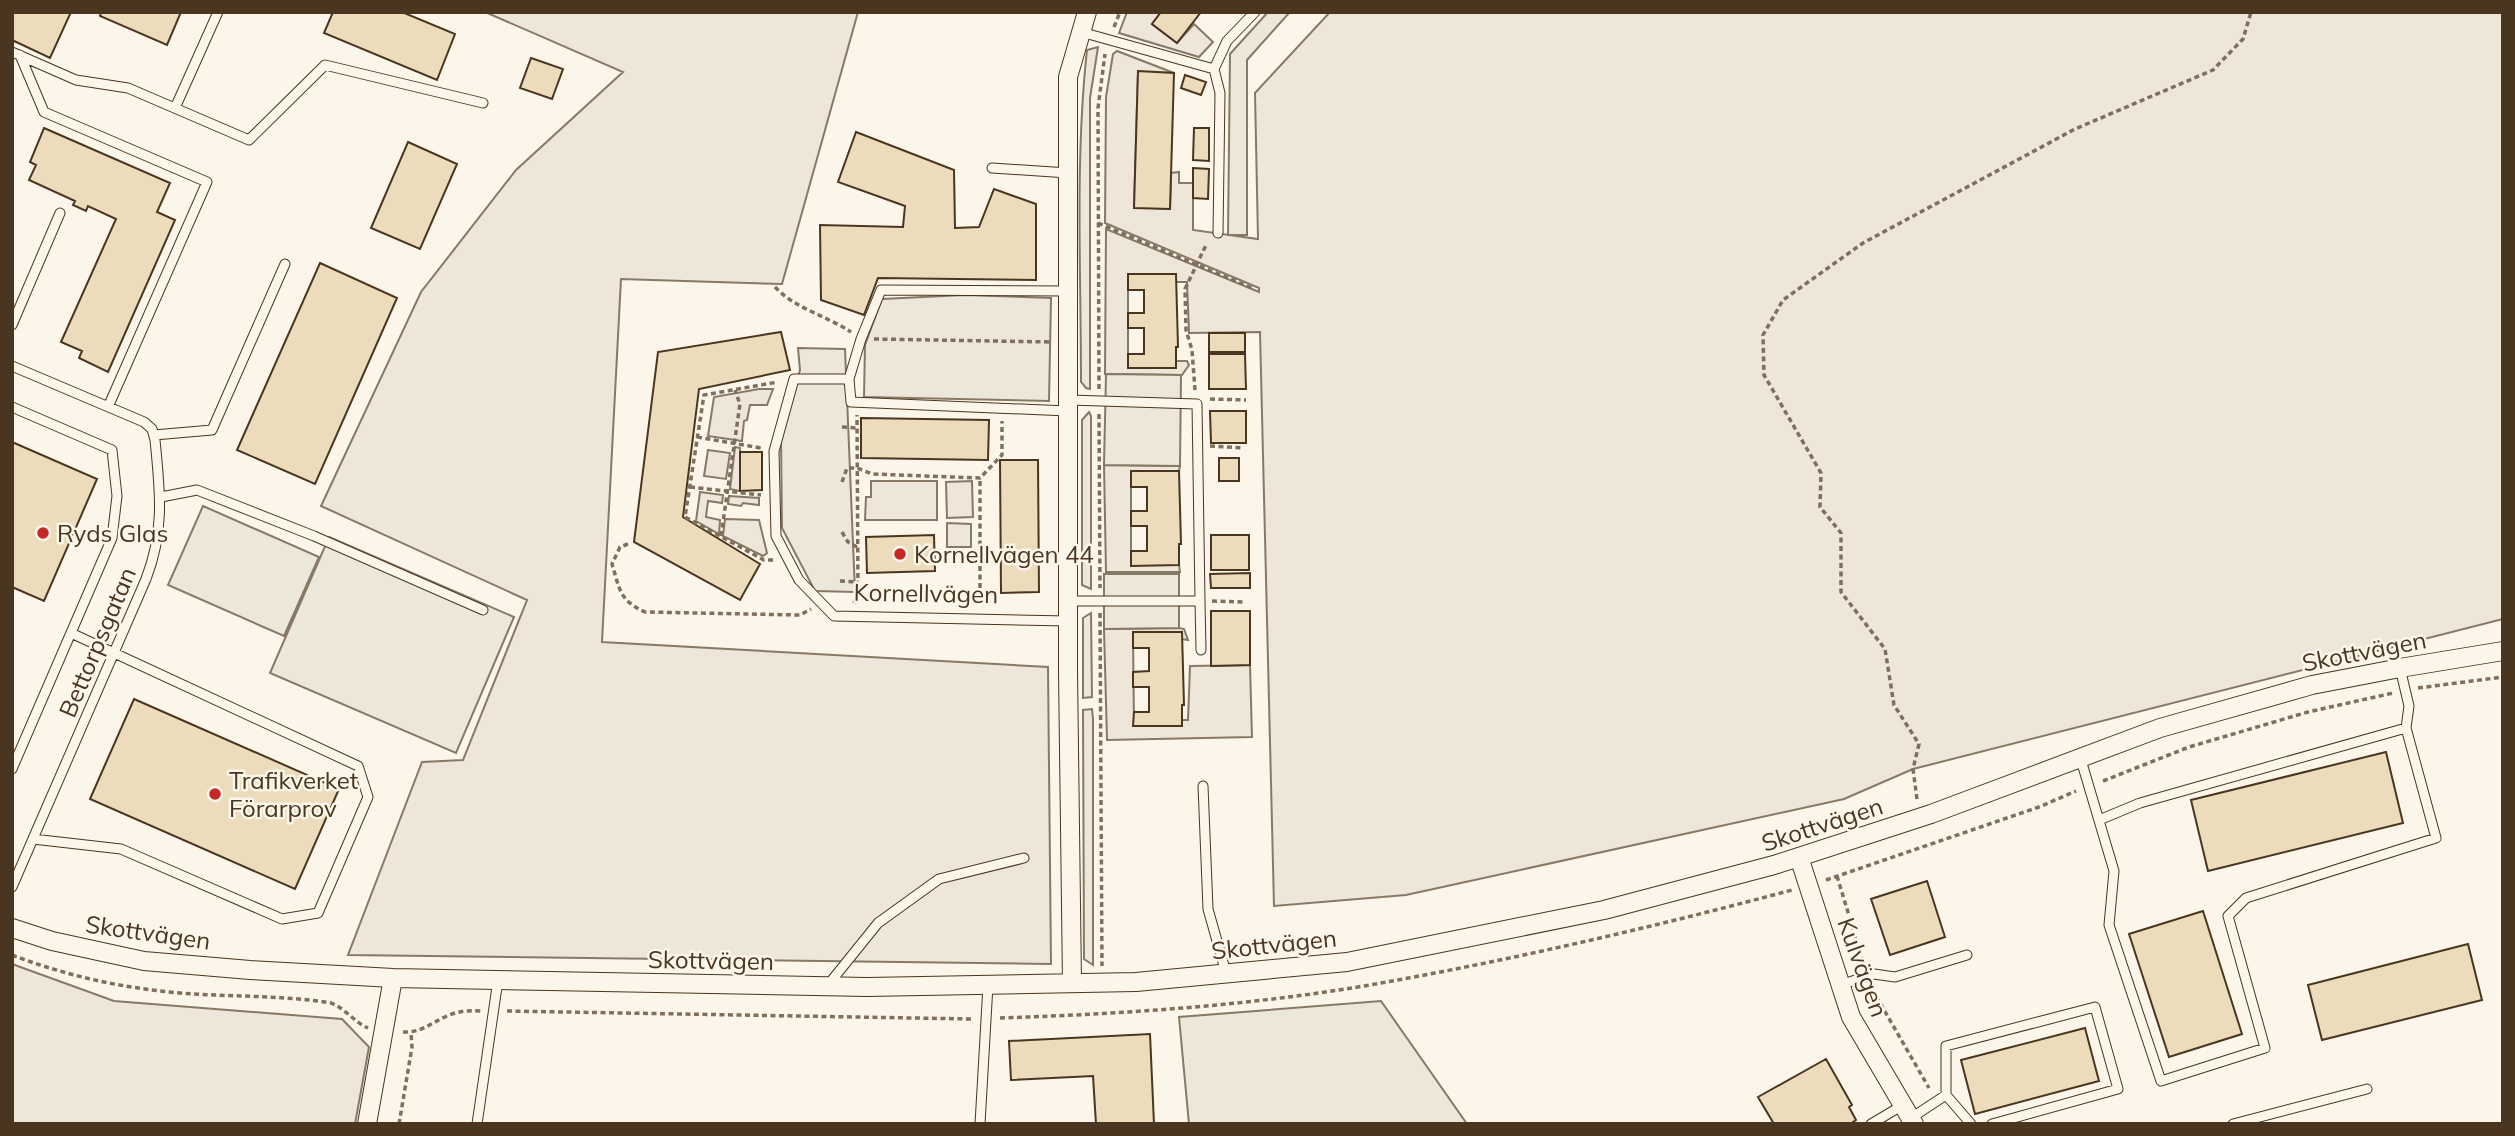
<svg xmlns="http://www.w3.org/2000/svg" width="2515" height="1136" viewBox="0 0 2515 1136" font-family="Mulish,sans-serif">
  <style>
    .green { fill: #ede6d9; stroke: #887966; stroke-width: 2 }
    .parking { fill: #ede7d9; stroke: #887966; stroke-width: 2 }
    .building { fill: #ecdcbc; stroke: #4a3520; stroke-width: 2 }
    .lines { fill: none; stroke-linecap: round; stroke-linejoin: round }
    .service-casing { stroke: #4a3520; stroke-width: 11 }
    .minor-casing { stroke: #4a3520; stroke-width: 20 }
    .path { stroke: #7f6f5c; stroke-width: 3.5; stroke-dasharray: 5 3.5; stroke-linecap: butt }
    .service { stroke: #fbf6e9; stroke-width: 9 }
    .minor { stroke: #fbf6e9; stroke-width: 18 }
    .poi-dot { fill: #c62828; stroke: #fbf6e9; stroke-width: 2.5 }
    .labels { text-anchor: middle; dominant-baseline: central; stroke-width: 5; stroke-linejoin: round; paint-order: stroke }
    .poi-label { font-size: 24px; fill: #4a3520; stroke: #fbf6e9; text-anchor: start }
    .street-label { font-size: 24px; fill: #4a3520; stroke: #fbf6e9 }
  </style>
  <rect width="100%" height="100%" fill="#fbf6e9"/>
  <path class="green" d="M485,12H858L782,284L621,279L602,642L1048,667L1051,964L348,955L422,762L463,760L527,600L321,506L421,292L516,170L623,72Z
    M1127,12H1161L1152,24L1177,43L1194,24L1213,42L1199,57L1119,33Z
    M1330,12H2503V619L1913,769L1844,799L1406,895L1274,906L1260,332L1189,333L1187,282H1176V274H1128V368H1176V361H1187L1189,365L1182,375L1105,374L1106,229L1259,292V288L1105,223L1106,97L1113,54L1117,51L1174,73L1138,72L1134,207L1170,209L1171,173L1179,172V183H1193V230L1258,239L1255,93Z
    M1098,47L1090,98V389L1086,388L1081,382C1081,271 1075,160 1087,50Z
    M759,389H773L767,405H750L747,420L744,421L742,441L708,436L714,397Z
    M1089,412L1091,416V589L1082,585V420Z
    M735,447L740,448V491L730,489Z
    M708,450L730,453L726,479L704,476Z
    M1104,465L1180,466L1179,471L1131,472V565H1179L1180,572H1106Z
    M871,481H937V520H865L866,497H871Z
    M972,481L973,517L947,518L946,482Z
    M700,492L723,495L722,503L708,501L706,517L720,520L719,534L696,521Z
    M729,496L759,498V505L743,503L741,506L728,504Z
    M725,519L759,520L767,553L763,556L723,536Z
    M947,523L971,524V547H947Z
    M1091,613L1092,697L1083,698V618Z
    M1179,628L1184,629L1188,640L1133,632L1134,726H1181L1182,720H1188L1190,666L1250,665L1252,737L1107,740L1104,629Z
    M1092,709L1093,719V965L1084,959L1083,710Z
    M12,964L114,1001L342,1019L369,1047L355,1124H12Z"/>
  <path class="parking" d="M1268,12H1290L1247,60V235H1228L1230,54Z
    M965,295L1051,298L1049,401L864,397L865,345L882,299Z
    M798,348L845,349L855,592L815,591L782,528L781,438L800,370Z
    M1106,374L1181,375L1180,466L1104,465Z
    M203,506L319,557L284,636L168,585Z
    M329,537L514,617L456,753L270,673Z
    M1104,574H1179V628L1104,629Z
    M1381,1001L1467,1124H1189L1179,1017Z"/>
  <path class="building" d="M12,12H71L50,58L12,40Z
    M101,12H181L167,45L100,16Z
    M333,12H402L455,34L437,80L324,33Z
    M1161,12H1201L1177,43L1152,24Z
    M531,58L563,69L552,99L520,88Z
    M1138,71L1174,73L1170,209L1134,208Z
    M1185,75L1206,82L1201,95L1181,88Z
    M44,128L170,183L157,212L175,220L108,372L79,358L82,351L61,342L116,219L88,206L86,211L73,205L75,201L29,180L36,165L30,162Z
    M1194,128H1209V161L1193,160Z
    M856,132L954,170L955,228L979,227L994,189L1036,204V280L878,278L864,315L821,300L820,225L903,227L905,206L838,182Z
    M408,142L457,164L420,249L371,228Z
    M1193,168L1209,169L1208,199L1193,198Z
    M320,263L397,298L315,484L237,450Z
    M1128,274H1176L1178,347H1176V368H1128V354H1144V328H1128V313H1144V290H1128Z
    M781,332L790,370L699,389L683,517L760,564L740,600L634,542L658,352Z
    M1209,333H1245V352H1209Z
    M1209,354H1245L1246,389H1209Z
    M1210,411H1246V443H1211Z
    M861,418L989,420L988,460L861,458Z
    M12,442L97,479L44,601L12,587Z
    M740,452H762V490L740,491Z
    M1219,458H1239V481H1219Z
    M1000,460H1038L1039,592L1001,593Z
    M1131,471H1179L1181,544H1179V565L1131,566V551H1147V526H1131V511H1147V487H1131Z
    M934,535L935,571L867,573L866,537Z
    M1211,535H1249V570H1211Z
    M1250,573V588H1211L1210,574Z
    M1211,611H1250V665L1211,666Z
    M1133,632H1182L1184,705H1182V726H1133L1134,712H1149V687H1133V672L1149,671V648H1133Z
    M134,699L339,789L295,889L90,799Z
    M2386,752L2403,823L2208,871L2191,800Z
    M1927,881L1945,937L1890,955L1871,899Z
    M2203,911L2242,1034L2169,1057L2129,934Z
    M2468,944L2482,1000L2322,1040L2308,985Z
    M2085,1028L2099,1081L1975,1114L1961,1060Z
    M1150,1034L1154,1124H1096L1093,1076L1011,1080L1009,1041Z
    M1826,1059L1852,1105L1849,1107L1856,1120L1850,1124H1774L1758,1097Z"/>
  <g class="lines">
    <defs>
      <path id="service" d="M1081,32L1214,69L1227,41L1255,12
        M12,52L76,80L128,88L249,140L325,65L483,103
        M20,55L44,112L207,182L108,407
        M1214,69L1220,93L1218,233
        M175,108L218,12
        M992,168L1068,173
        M12,325L60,213
        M12,366L144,422L152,429L155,440C160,491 165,530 146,579L12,887
        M849,379L851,402L1068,411
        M12,407L112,450L117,496L112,538L12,769
        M154,435L212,430L285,264
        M161,497L197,490L314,536L483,610
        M1068,601H1200L1197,404L1069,400
        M1200,601L1201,650
        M1068,621L834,616L799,580L776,536L774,451L794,379H849L861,339L881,290L1068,291
        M2400,668L2409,706L2406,728
        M2081,760L2114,871L2109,925L2161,1081L2265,1048L2228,916L2246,898L2436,838L2406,728L2140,803L2099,820
        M1203,786L1208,909L1226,973
        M33,839L121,849L282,919L318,913L368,797L358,766L71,633
        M828,985L878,923L939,879L1024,858
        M1840,985L1874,974L1895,977L1967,955
        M1911,1118L1946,1095
        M477,1124L498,980
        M980,1124L988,985
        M1871,1124L1903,1105
        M1971,1124L1946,1095V1046L2095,1007L2118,1089L1992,1124
        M2233,1124L2367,1089"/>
      <path id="minor" d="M1799,857L1851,1017L1914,1124
        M12,928L52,941L144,961L250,970L393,978L867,987L1136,982L1347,962L1604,910L1774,865L1931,814L2160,728L2312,685L2400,668L2503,651
        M1072,983L1068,671V77L1087,12
        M367,1124L393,978"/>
    </defs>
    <use href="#service" class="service-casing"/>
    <use href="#minor" class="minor-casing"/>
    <path class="path" d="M1114,27L1120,12
      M1098,223L1252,288
      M775,287C794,308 827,316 851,332
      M874,339L1052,342
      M1099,389L1098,108L1105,54
      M1195,390L1192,350L1186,330L1185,289L1207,243
      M1210,399L1246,400
      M1099,414L1100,588
      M842,427L857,428
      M697,437L761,448
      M1210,446L1243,448
      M842,482L847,468H857L872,474L980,478L1002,455V421
      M690,487L761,495
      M842,532L848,542L857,547
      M721,536L740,404L735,390
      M628,544L620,547L612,564C620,590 619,600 645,612L800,615L811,609
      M773,560H764L685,517L704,395L778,382
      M840,581L858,582
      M1212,601L1244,602
      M854,603L858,590L857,415
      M980,605V478
      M1100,613L1102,966
      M2418,688L2503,677
      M2103,781L2189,747L2308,712L2393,693
      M1917,799L1913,769L1919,744L1894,705L1885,649L1841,592V533L1820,507L1821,473L1764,375L1763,335L1783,300L1863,243L2075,129L2213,70L2243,39L2251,12
      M1837,876L1863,962
      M1826,880L2039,807L2076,791
      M12,955C67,976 122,988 180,993C230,997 282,995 331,1003C346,1009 354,1022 368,1028
      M1872,989L1929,1088
      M507,1011L971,1019
      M1000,1018C1121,1014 1244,1006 1364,986C1508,961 1650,928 1792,890
      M403,1032C421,1033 431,1023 447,1016C458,1011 469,1010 481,1011
      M399,1124L412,1047L411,1033"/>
    <use href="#service" class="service"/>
    <use href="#minor" class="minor"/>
  </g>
  <g class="poi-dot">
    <circle cx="43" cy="533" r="7"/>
    <circle cx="900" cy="554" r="7"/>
    <circle cx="215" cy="794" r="7"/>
  </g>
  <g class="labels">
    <g class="poi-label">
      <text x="57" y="533">Ryds Glas</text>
      <text x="914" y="554">Kornellvägen 44</text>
      <text x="229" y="780">Trafikverket<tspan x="229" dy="28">Förarprov</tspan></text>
    </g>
    <g class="street-label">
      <text transform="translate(926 593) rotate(1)">Kornellvägen</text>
      <text transform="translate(97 642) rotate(-67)">Bettorpsgatan</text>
      <text transform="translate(2364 651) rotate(-11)">Skottvägen</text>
      <text transform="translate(1822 824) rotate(-18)">Skottvägen</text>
      <text transform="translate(148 932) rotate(8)">Skottvägen</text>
      <text transform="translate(1274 944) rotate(-6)">Skottvägen</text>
      <text transform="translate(711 960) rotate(1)">Skottvägen</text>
      <text transform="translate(1863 967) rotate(70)">Kulvägen</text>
    </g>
  </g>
  <rect width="2515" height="1136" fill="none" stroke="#4a3520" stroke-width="28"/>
</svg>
